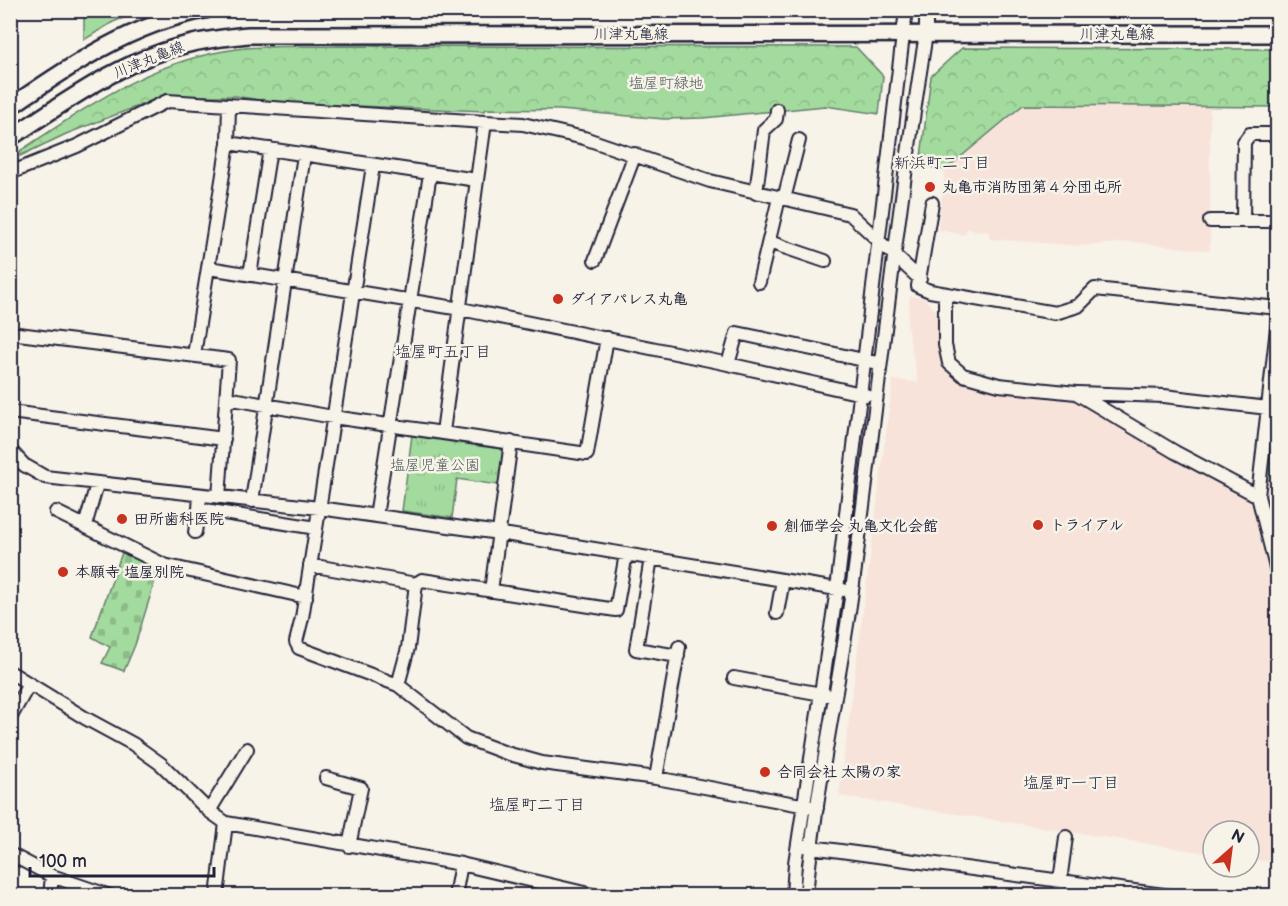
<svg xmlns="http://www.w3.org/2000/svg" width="1288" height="906" viewBox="0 0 1288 906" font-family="'Balsamiq Sans','Klee One',sans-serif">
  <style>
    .built { fill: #f8e3db }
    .grass { fill: #a3da9d; stroke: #627e6c; stroke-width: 1.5 }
    .forest { fill: url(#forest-crowns); stroke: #627e6c; stroke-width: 1.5 }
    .cemetery { fill: url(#cemetery-stones); stroke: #627e6c; stroke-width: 1.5 }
    .park { fill: url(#park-tufts); stroke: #627e6c; stroke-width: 1.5 }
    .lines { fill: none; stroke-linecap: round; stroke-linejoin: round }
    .minor-casing { stroke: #22223b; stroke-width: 16 }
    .major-casing { stroke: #22223b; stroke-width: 20 }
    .minor { stroke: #f7f3e8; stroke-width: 12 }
    .major { stroke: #f7f3e8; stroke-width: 15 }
    .poi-dot { fill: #c8321e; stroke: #f7f3e8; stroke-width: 2 }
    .labels { text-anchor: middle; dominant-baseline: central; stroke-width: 5; stroke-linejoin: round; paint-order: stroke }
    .street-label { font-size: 15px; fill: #22223b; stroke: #f7f3e8 }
    .park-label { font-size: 15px; fill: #495958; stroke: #f7f3e8 }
    .poi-label { font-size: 15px; font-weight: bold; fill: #22223b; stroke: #f7f3e8; text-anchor: start }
    .neighbourhood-label { font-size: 16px; fill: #22223b; stroke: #f7f3e8 }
  </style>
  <defs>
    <pattern id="forest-crowns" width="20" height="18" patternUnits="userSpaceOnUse" patternTransform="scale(1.5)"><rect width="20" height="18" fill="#a3da9d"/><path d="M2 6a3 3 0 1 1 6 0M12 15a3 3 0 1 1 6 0" fill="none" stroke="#8cbb88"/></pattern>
    <pattern id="cemetery-stones" width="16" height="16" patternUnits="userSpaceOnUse" patternTransform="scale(1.5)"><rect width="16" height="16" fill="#a3da9d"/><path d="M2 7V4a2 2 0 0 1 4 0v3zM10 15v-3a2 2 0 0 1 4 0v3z" fill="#8cbb88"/></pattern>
    <pattern id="park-tufts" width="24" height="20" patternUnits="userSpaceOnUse" patternTransform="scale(1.5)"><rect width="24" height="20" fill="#a3da9d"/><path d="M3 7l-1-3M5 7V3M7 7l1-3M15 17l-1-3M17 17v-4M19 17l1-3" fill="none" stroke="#8cbb88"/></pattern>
  </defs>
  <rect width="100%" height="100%" fill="#f7f3e8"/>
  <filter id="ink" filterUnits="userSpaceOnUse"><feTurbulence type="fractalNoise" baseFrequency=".0167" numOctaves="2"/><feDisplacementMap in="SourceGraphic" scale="12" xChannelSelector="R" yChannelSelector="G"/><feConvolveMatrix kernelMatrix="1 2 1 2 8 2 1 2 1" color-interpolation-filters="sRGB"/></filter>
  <g filter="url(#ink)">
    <path class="built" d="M1023,105L1210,107V251L1132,242L1080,246L989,239V232L967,229L965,235L938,230L945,170Z
      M910,296L923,298L936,310L946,367L965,382L1070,397L1245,496L1252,505L1270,582L1277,593V863L1249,859V831H1213V854L839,796L893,380L918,382L907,326Z
      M1277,392V550L1266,497Z"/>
    <path class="grass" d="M84,11V10L141,11L113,22L84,40Z
      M1277,392V482L1267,480Z"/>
    <path class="forest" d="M338,46L856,47L883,76L879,114L825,106L703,118L664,119L560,110L486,109L485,111L279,103L235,96H182L151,101L66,134L20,156V151C90,105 151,60 237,49C270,45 305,47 338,46Z
      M962,48L1277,49V107L1023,105L945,170L920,165L931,76Z"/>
    <path class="cemetery" d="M124,547L160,565L135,645L124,671L102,663L110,647L92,637Z"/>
    <path class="park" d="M412,435L501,448L503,452L498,485L457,479L452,518L402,511Z"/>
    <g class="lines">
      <defs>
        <path id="minor" d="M485,122L523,124L584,138L710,181L850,214L920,279
          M228,143L477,180L443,432
          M373,166L302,618L296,642L299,648L398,685L466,738L506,753L542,763L656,778L817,808
          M10,173L77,146L167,101L485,122L477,180
          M756,193L764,130L776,119L777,110
          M784,199L799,140
          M932,203L918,286L930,291L1055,313L1078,306L1095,289L1278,308
          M1210,221H1278
          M1243,221L1244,142L1250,134H1278
          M769,242L825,261
          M595,260L635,154
          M209,268L461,309L719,362L866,395
          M250,275L270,149
          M759,282L779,198
          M945,294V345L949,363L963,375L999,385L1076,393L1175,452L1258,496
          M1278,319L1258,496L1278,576
          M10,333L229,360L219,497
          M194,355L228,143L229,106
          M728,364L737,333L873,362
          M1078,393L1164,396L1268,408
          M227,398L333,417L587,454L607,338
          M10,412L224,439
          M10,450L24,465L45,477L319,508L492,532L843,590
          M200,495L199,509L316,528
          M252,501L304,155
          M56,512L164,565L306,597
          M376,516L430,174
          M85,526L97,484
          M195,532L199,509
          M651,558L636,649L678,656
          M310,565L416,584L408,648L398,685
          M416,584L422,580L616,610L626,554
          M491,591L511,442
          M777,613L783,580
          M10,672L85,718L133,744L161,764L209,811L226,823L461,864L597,896
          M734,678L827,695
          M10,718L29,684
          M326,778L361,788L349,846
          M656,778L679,647
          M209,811L247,749
          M804,846L1171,896
          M10,854L52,876L50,896
          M52,876L110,896
          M217,896L226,823
          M455,896L461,864
          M793,896L795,863L837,589L906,10
          M806,896C815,793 838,693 852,591C877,405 896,219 926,34V10
          M1058,896L1066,837"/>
        <path id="major" d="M10,107C71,65 131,24 205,10
          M10,138C68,100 125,58 193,43C211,39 230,37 248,35L1278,34"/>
      </defs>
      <use href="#minor" class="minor-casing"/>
      <use href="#major" class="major-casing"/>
      <use href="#minor" class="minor"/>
      <use href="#major" class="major"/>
    </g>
  </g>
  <g class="poi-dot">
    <circle cx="930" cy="187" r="6"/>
    <circle cx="558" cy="299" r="6"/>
    <circle cx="122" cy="519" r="6"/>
    <circle cx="1038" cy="525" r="6"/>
    <circle cx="772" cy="526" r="6"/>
    <circle cx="63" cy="572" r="6"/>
    <circle cx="765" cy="772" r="6"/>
  </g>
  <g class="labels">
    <g class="street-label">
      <text x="631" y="34">川津丸亀線</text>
      <text x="1117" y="34">川津丸亀線</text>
      <text transform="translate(149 60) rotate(-22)">川津丸亀線</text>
    </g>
    <g class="park-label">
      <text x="666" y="83">塩屋町緑地</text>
      <text x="435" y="465">塩屋児童公園</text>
    </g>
    <g class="poi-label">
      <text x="942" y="187">丸亀市消防団第４分団屯所</text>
      <text x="570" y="299">ダイアパレス丸亀</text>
      <text x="134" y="519">田所歯科医院</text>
      <text x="1050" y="525">トライアル</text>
      <text x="784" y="526">創価学会 丸亀文化会館</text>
      <text x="75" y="572">本願寺 塩屋別院</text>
      <text x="777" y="772">合同会社 太陽の家</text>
    </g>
    <g class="neighbourhood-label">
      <text x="942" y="163">新浜町二丁目</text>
      <text x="443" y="352">塩屋町五丁目</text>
      <text x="1071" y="783">塩屋町一丁目</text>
      <text x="537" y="805">塩屋町二丁目</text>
    </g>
  </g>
  <rect width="1288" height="906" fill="none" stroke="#f7f3e8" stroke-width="36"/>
  <rect x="18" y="18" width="1252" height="870" fill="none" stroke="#22223b" stroke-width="2" filter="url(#ink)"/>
  <g transform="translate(1231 849) rotate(28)"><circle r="28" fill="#f7f3e8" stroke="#a29fa3" stroke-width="1.5"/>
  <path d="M0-4.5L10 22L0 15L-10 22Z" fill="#c8321e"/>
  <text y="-9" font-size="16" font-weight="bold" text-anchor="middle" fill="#22223b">N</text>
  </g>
  <path d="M30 867v9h184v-9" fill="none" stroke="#22223b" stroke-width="3"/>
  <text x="39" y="867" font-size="18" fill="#22223b" stroke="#f7f3e8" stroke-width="4.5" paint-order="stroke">100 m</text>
</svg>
